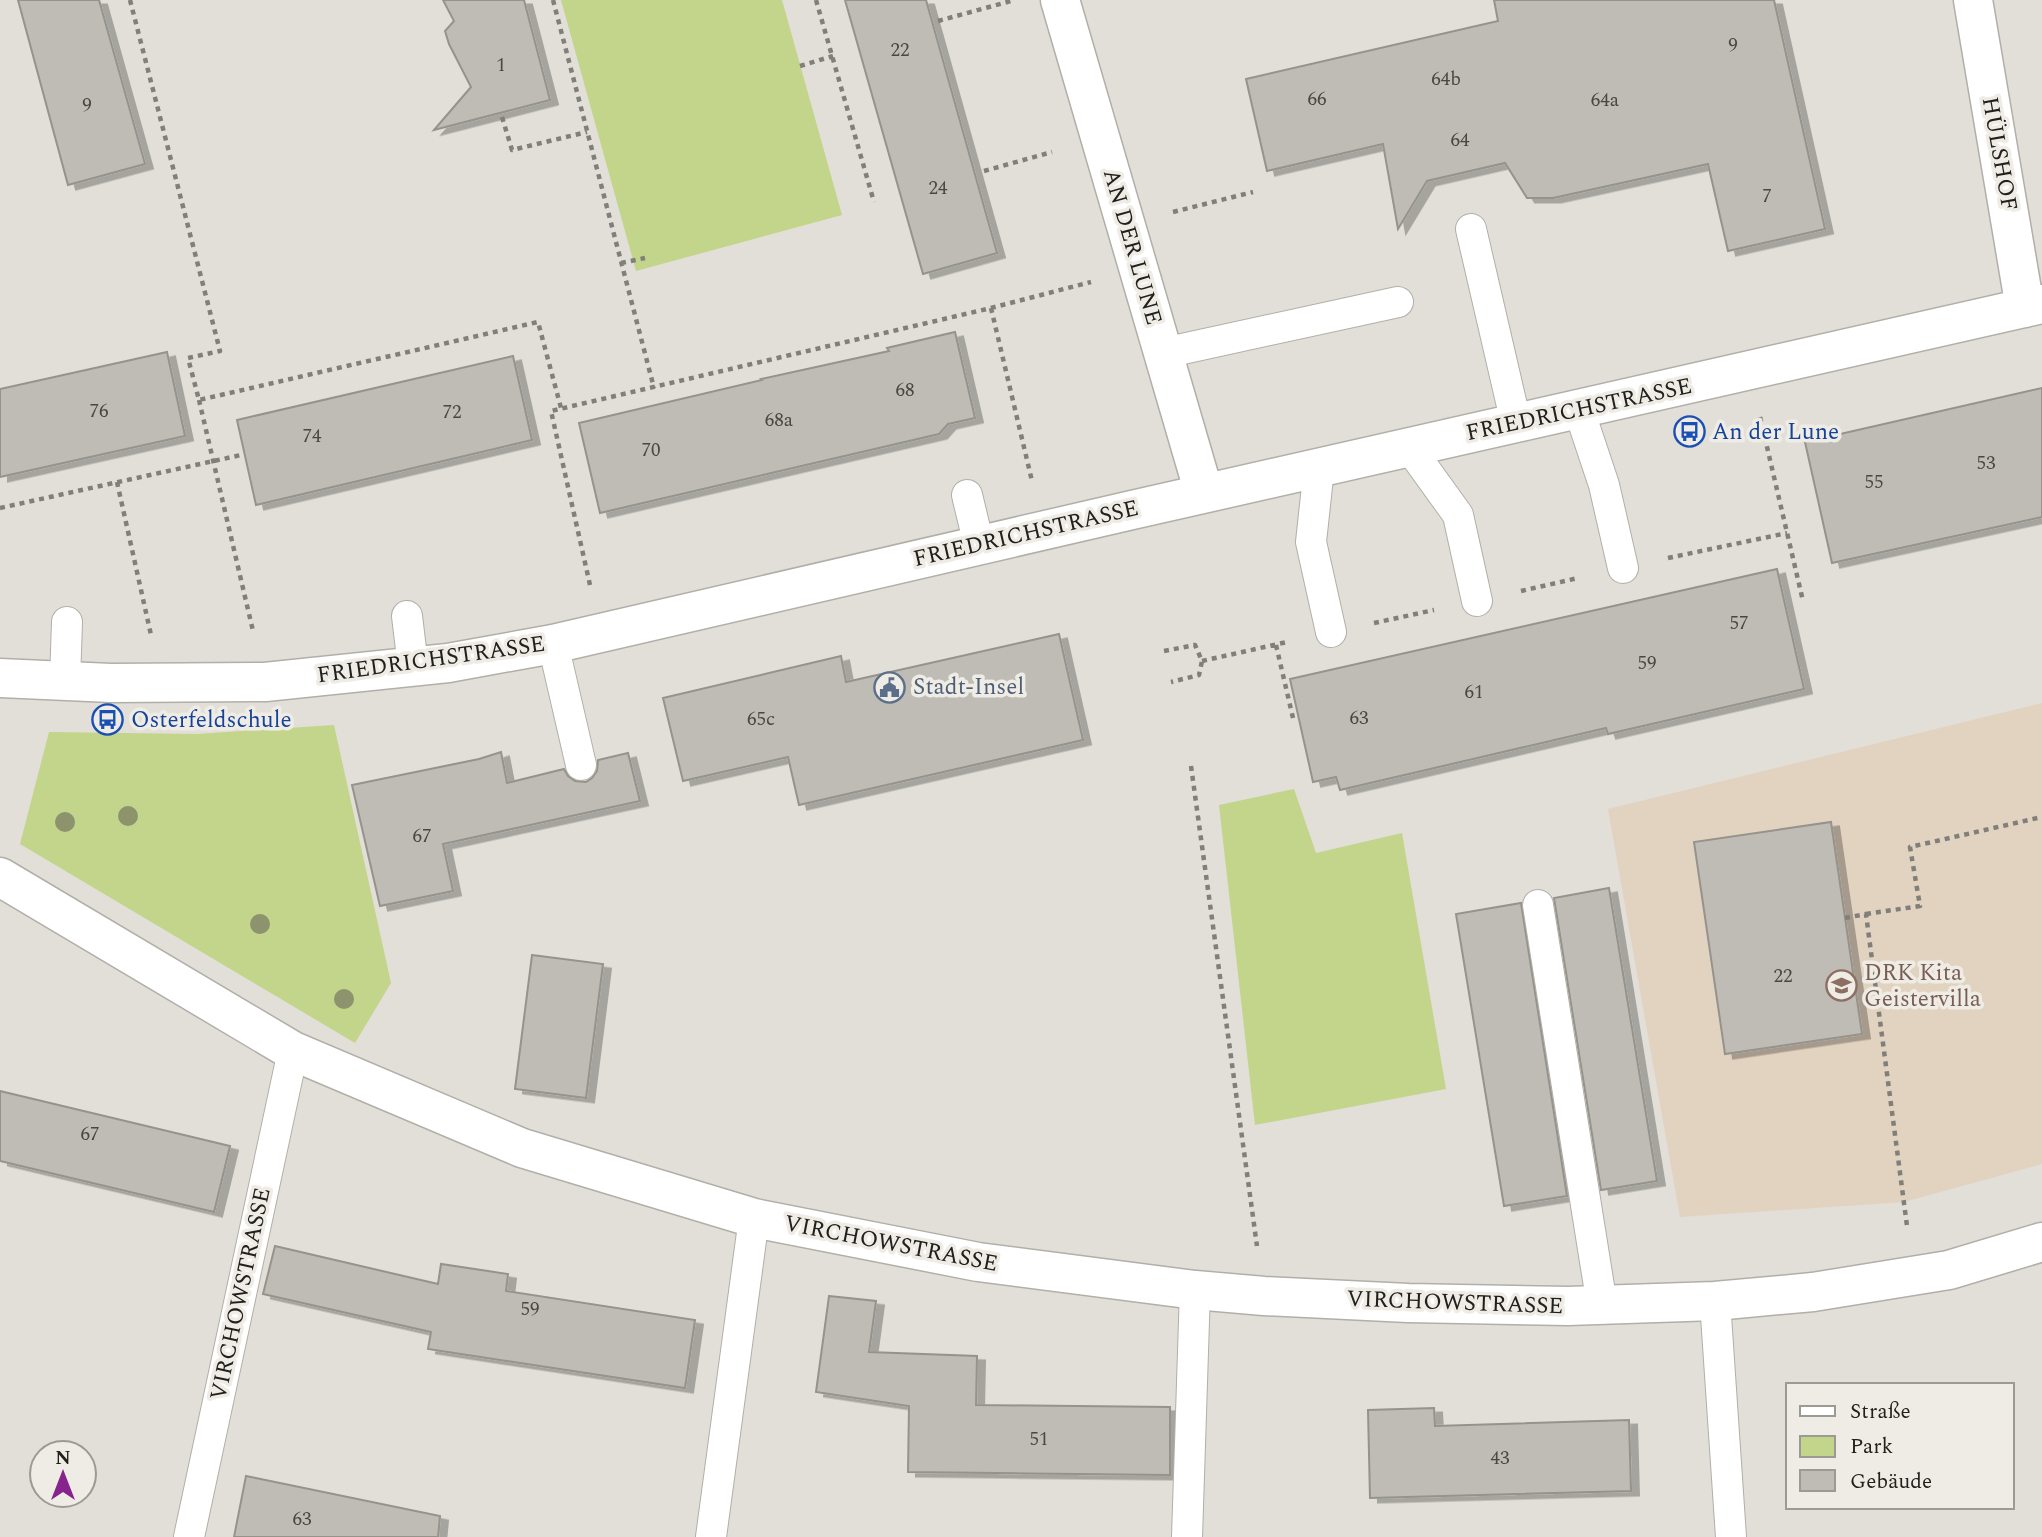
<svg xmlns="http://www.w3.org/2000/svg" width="2042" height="1537" viewBox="0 0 2042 1537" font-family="Spectral,serif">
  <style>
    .education { fill: #e2d2c0 }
    .green { fill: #c3d48b }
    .building { fill: #bebcb5; stroke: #95938c; stroke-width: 2; filter: url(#shadow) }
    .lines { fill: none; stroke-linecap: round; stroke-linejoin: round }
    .lane-casing { stroke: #b2afa9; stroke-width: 32 }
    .street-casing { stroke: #b2afa9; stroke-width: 41 }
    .path { stroke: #807f7a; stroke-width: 4.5; stroke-dasharray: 5 5; stroke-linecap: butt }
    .lane { stroke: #fff; stroke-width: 30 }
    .street { stroke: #fff; stroke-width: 38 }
    .tree { fill: #8d936c }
    .labels { text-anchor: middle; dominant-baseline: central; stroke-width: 7; stroke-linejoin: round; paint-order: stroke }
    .number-label { font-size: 19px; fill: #484743 }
    .street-label { font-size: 23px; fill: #20201d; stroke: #eeece5 }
    .transit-label { font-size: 23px; fill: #164399; stroke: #eeece5; text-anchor: start }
    .service-label { font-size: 23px; fill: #4e5e75; stroke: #eeece5; text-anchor: start }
    .education-label { font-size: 23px; fill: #785e54; stroke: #eeece5; text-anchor: start }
  </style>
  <defs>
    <filter id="shadow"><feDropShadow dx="8" dy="4.5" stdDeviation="0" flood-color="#0004"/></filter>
  </defs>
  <rect width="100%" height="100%" fill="#e1dfd8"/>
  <path class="education" d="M2042,703V1164L1904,1202L1680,1217L1608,809Z"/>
  <path class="green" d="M561,0H782L842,215L636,271Z
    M334,725L391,983L355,1043L20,844L49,732L197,734Z
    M1294,789L1316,853L1402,833L1446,1089L1255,1125L1219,805Z"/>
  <path class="building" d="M18,0H99L145,164L68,185Z
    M443,0H524L550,100L434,130L471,87L449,44L445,31L454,21Z
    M845,0H926L997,253L923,274Z
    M1494,0H1774L1825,229L1728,251L1708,164L1553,198H1527L1505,163L1427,181L1398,229L1383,144L1267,171L1246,79L1498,21Z
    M955,332L975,418L948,424L939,434L600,513L579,423L762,380L761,379L889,351L887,348Z
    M167,352L185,436L0,477V389Z
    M513,356L532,440L256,505L237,420Z
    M2042,388V517L1832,563L1805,442Z
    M1777,569L1804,689L1608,734L1606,728L1340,790L1336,777L1313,782L1290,679Z
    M1059,634L1083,740L799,805L788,757L683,781L663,698L841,656L846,682Z
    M501,752L507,783L564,769L568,776L575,781L586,782L592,778L597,771L598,760L628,753L640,801L443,844L453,891L380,906L352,785L479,759Z
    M1831,822L1862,1034L1725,1054L1694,842Z
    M1609,888L1657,1181L1601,1190L1554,898Z
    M1521,903L1567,1196L1504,1206L1456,914Z
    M532,955L603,964L586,1098L515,1089Z
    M0,1091L230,1146L214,1212L0,1161Z
    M275,1246L438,1284L441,1264L508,1274L506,1291L695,1320L685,1388L428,1349L431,1332L263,1294Z
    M829,1296L876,1301L869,1352L977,1356L976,1405L1170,1407V1475L908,1472L909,1406L816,1392Z
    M1434,1408L1435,1426L1629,1420L1631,1491L1370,1498L1368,1410Z
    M246,1476L440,1516L438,1537H234Z"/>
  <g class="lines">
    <defs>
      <path id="lane" d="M1471,229L1516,423
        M1164,353L1398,302
        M1579,410L1604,485L1623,568
        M1409,447L1458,515L1477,601
        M1319,468L1311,542L1331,632
        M967,495L979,545
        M407,616L413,666
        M553,644L581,765
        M65,681L67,622
        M1538,905L1602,1305
        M1715,1301L1731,1537
        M189,1537L293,1051
        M711,1537L754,1218
        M1187,1537L1195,1290"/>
      <path id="street" d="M1060,0L1204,493
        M1973,0L2025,308
        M0,678L111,683L265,682L448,663L553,644L1132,510L2042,304
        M0,877L293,1051L522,1148L754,1218L978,1262L1195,1290L1264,1296L1408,1303L1568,1306L1715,1301L1813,1292L1949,1270L2042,1242"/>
    </defs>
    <use href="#lane" class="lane-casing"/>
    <use href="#street" class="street-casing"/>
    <path class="path" d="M130,0L220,351L188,358L199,400L538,322L561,408
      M553,0L654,388
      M816,0L874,202
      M938,21L1011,1
      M800,66L833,56
      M502,117L512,150L587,132
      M984,171L1052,152
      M1173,212L1253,192
      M621,263L645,258
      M991,308L1032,481
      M199,400L253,631
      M1760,417L1803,601
      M117,482L151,635
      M0,508L241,455
      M1668,558L1787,533
      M590,585L551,411L991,308L1091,282
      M1521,591L1578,578
      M1374,623L1434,610
      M1276,645L1293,718
      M1164,651L1195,645L1202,661L1199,675L1171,682
      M1202,661L1287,642
      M1191,766L1257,1246
      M1866,914L1920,906L1910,847L2042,817
      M1845,918L1866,914L1907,1226"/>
    <use href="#lane" class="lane"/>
    <use href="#street" class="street"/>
  </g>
  <g class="tree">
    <circle cx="128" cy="816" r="10"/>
    <circle cx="65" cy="822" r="10"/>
    <circle cx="260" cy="924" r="10"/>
    <circle cx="344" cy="999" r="10"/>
  </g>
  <defs>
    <symbol id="bus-ring" viewBox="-11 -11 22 22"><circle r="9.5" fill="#eeece5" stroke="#1a4fb4" stroke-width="1.5"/><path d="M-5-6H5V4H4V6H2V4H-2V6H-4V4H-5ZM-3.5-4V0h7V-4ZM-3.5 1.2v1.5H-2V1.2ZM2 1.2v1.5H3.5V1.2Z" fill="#1a4fb4"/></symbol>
    <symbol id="civic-ring" viewBox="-11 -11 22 22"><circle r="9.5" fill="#eeece5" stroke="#5c6f8a" stroke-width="1.5"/><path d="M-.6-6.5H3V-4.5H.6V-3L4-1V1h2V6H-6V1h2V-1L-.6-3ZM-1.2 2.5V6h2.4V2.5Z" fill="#5c6f8a"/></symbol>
    <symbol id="school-ring" viewBox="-11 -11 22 22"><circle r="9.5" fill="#eeece5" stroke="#8d6e63" stroke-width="1.5"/><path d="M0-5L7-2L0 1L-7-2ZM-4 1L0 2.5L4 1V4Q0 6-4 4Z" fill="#8d6e63"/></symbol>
  </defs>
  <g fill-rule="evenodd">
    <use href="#bus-ring" x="1672" y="414" width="35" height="35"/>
    <use href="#civic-ring" x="872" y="670" width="35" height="35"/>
    <use href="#bus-ring" x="90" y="702" width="35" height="35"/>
    <use href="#school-ring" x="1824" y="968" width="35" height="35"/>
  </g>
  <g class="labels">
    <g class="number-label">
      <text x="1733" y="45">9</text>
      <text x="900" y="50">22</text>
      <text x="501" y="65">1</text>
      <text x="1446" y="79">64b</text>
      <text x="1317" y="99">66</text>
      <text x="1605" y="100">64a</text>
      <text x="87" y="105">9</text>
      <text x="1460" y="140">64</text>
      <text x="938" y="188">24</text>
      <text x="1767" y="196">7</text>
      <text x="905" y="390">68</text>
      <text x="99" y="411">76</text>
      <text x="452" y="412">72</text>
      <text x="779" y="420">68a</text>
      <text x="312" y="436">74</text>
      <text x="651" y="450">70</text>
      <text x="1986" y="463">53</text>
      <text x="1874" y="482">55</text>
      <text x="1739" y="623">57</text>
      <text x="1647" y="663">59</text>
      <text x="1474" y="692">61</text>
      <text x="1359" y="718">63</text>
      <text x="761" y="719">65c</text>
      <text x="422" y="836">67</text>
      <text x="1783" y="976">22</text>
      <text x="90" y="1134">67</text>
      <text x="530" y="1309">59</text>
      <text x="1039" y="1439">51</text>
      <text x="1500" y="1458">43</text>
      <text x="302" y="1519">63</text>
    </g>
    <g class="street-label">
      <text transform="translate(1999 154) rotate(80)">HÜLSHOF</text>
      <text transform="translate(1132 247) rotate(74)">AN DER LUNE</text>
      <text transform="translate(1579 410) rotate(-12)">FRIEDRICHSTRASSE</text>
      <text transform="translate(1026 534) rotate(-13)">FRIEDRICHSTRASSE</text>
      <text transform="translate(431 660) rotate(-8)">FRIEDRICHSTRASSE</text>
      <text transform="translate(891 1244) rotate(11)">VIRCHOWSTRASSE</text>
      <text transform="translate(241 1294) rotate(-78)">VIRCHOWSTRASSE</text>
      <text transform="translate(1455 1303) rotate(2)">VIRCHOWSTRASSE</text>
    </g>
    <g class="transit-label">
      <text x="1712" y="432">An der Lune</text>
      <text x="131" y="720">Osterfeldschule</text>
    </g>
    <g class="service-label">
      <text x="913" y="687">Stadt-Insel</text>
    </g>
    <g class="education-label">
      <text x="1864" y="973">DRK Kita<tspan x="1864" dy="26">Geistervilla</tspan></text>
    </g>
  </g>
  <rect x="1786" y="1383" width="228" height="126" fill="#eeece5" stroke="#9c9a95" stroke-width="2"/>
  <rect x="1800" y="1406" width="35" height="10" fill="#ffffff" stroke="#9c9a95" stroke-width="2"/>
  <text x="1850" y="1418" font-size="21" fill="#20201d">Straße</text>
  <rect x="1800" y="1436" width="35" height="21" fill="#c3d48b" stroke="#9c9a95" stroke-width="2"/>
  <text x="1850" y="1453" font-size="21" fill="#20201d">Park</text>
  <rect x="1800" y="1470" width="35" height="21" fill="#bebcb5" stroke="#9c9a95" stroke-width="2"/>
  <text x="1850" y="1488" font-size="21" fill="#20201d">Gebäude</text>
  <g transform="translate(63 1474)"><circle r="33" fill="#eeece5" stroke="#9c9a95" stroke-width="2"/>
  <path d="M0-5L12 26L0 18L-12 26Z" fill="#87238c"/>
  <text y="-10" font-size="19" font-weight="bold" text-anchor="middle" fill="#20201d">N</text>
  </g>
</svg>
